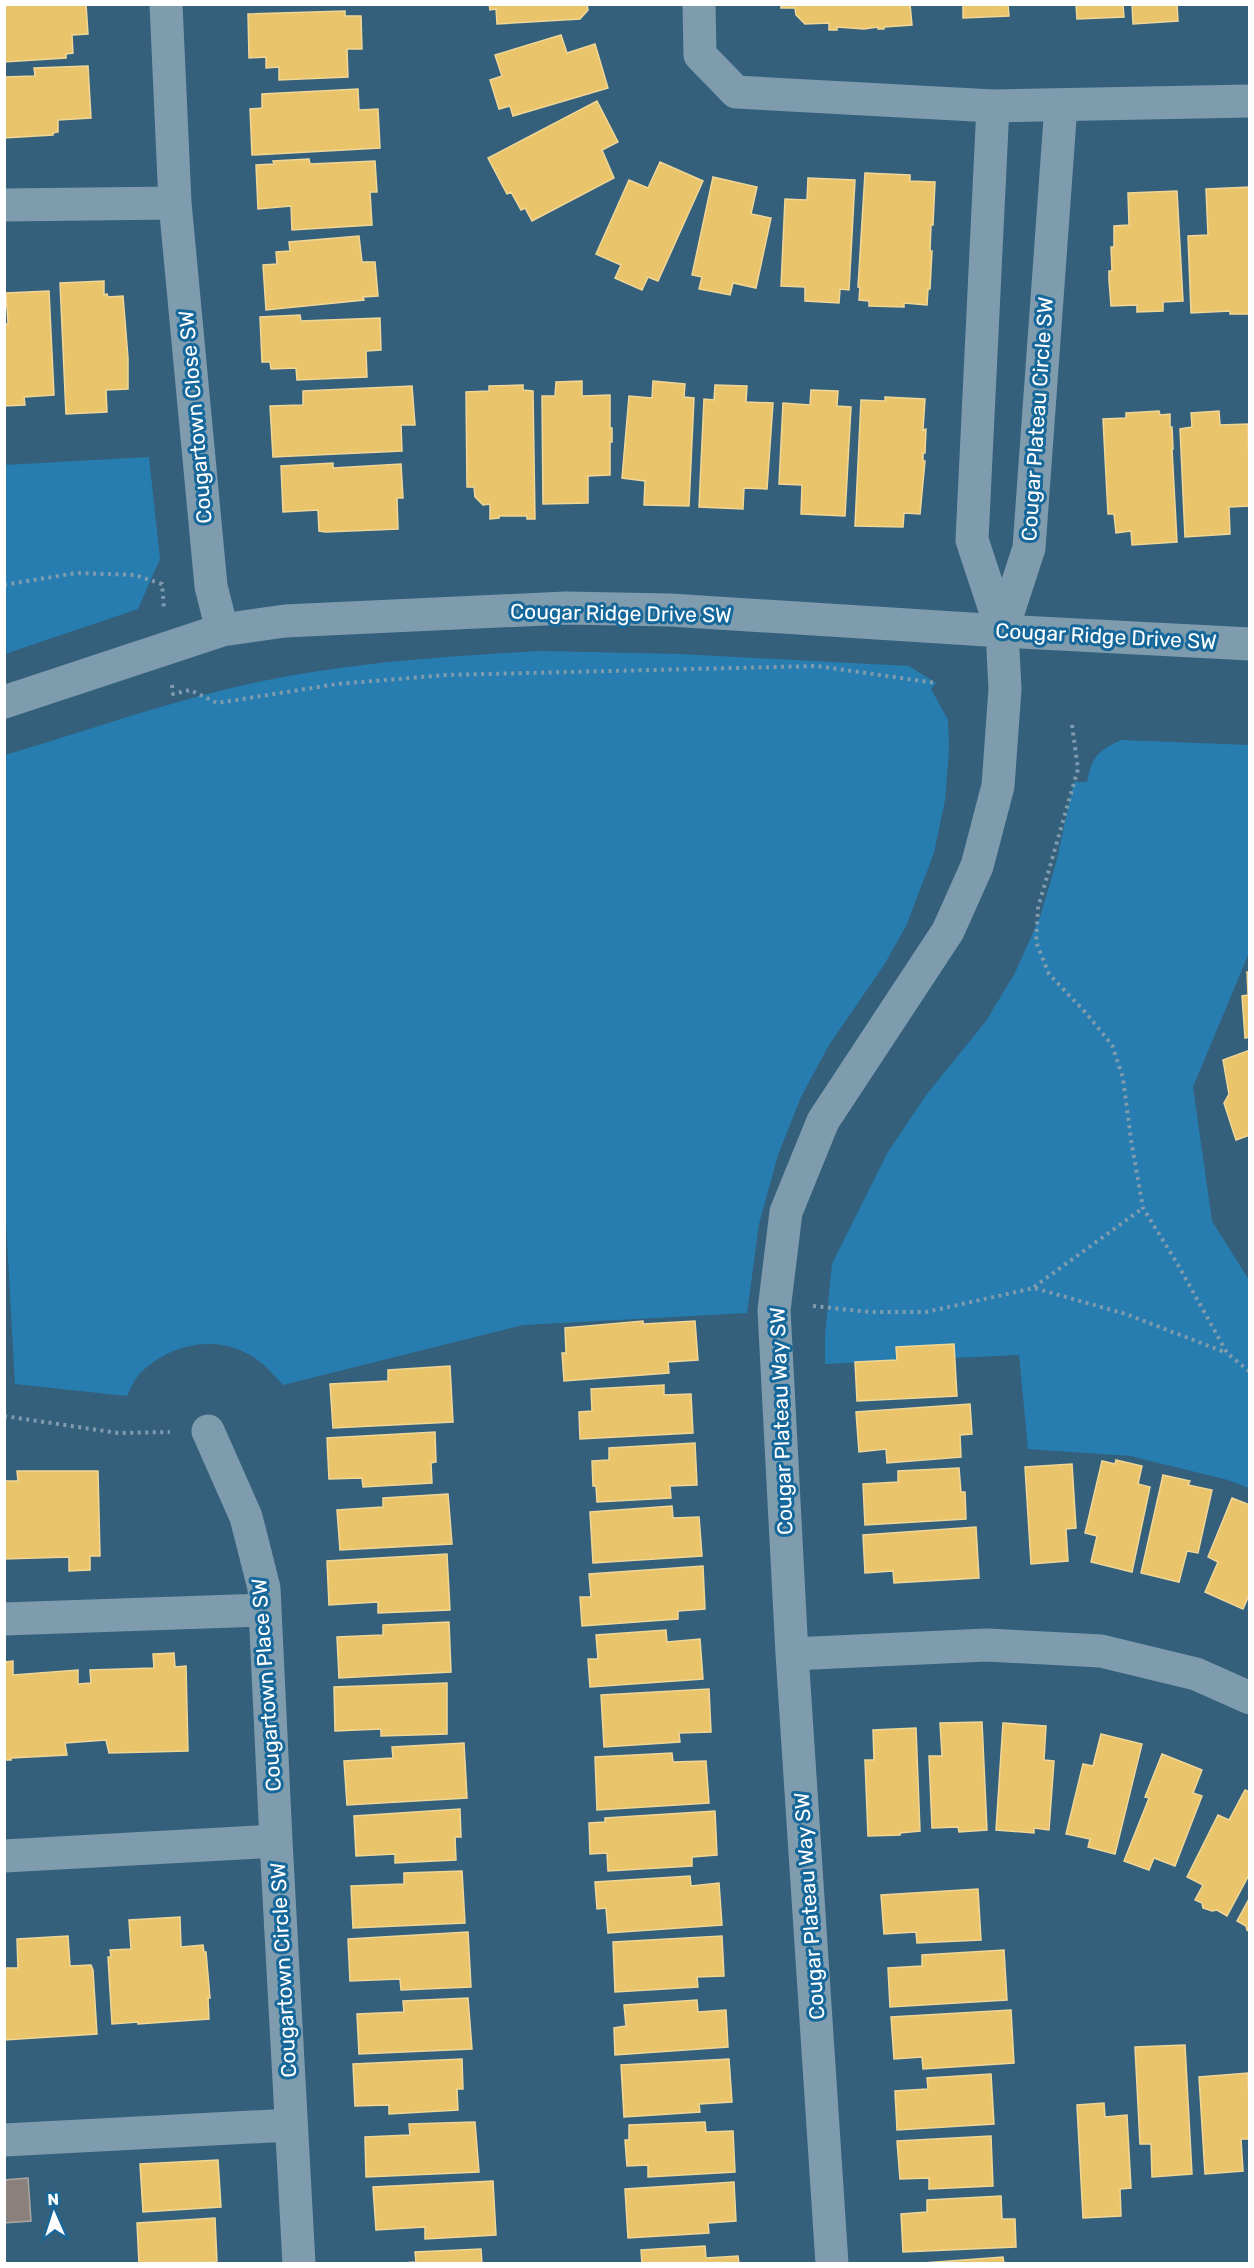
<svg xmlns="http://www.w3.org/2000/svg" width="1254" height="2268" viewBox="0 0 1254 2268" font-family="Rubik,sans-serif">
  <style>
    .green { fill: #277daf }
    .homes { fill: #e9c46a; stroke: #f0d697; stroke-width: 1.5 }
    .industry { fill: #8a817c; stroke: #ada7a3; stroke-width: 1.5 }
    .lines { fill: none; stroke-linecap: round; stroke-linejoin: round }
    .path { stroke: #7f9cae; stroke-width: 4; stroke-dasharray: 3 4.5; stroke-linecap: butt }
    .minor { stroke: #7f9cae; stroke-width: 33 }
    .labels { text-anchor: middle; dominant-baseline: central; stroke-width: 6; stroke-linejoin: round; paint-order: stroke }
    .street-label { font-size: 21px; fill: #fff; stroke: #16679a }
  </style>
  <rect width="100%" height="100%" fill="#34607c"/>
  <path class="green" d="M149,457L160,559L138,609L5,654V465Z
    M540,651L680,654L909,666L936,683L931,689L948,720L949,750L945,800L934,853L906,926L884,965L829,1045L801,1097L778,1155L759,1224L747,1313L523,1325L283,1385C273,1374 262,1361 248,1354C213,1334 165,1345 138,1376C133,1381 130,1390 127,1396L15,1384L4,1186L5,755C76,734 147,709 219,691C324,664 432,657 540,651Z
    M1121,740L1249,745V953L1193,1087L1212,1221L1249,1280V1488L1228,1480L1130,1456L1028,1449L1019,1355L825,1364V1336L832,1264L888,1152L927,1094L986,1021L1015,973L1040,917L1056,863L1074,782H1087C1092,756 1098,751 1121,740Z"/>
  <path class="homes" d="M4,4H86L88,34L72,35L73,53L66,54V58L4,62Z
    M489,4H587L588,10L580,19L497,24L496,9L490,10Z
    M781,4H910L912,25L884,27V29H878V27L864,29L837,27V30H829V23L805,24L796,15L795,8H781Z
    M963,4H1008L1009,16L963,18Z
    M1076,4H1123L1124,17L1077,19Z
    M1132,4H1177L1178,21L1133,24Z
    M345,11V16H361L362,49H347L348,77L279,80V67L266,68V57L249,58L248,14Z
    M561,35L567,53L595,44L608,88L513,116L510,106L499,109L490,80L502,76L495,55Z
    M88,66L91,118L58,120V132L53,133V135L4,138V77L35,76L34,68Z
    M358,89L359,110L378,109L380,148L252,155L250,109L262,108V94Z
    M597,101L618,142L602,150L614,178L532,221L525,208L521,210L511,192L507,194L488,158Z
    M309,159L310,164L375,161L377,192H370L372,225L292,230L291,206L258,209L256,165L274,164L273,161Z
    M660,162L703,181L658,281L648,277L642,290L615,278L621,265L596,254L629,180L648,188Z
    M865,173L910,175V181L935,182L933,225H931L930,251H932L930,289H928L927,305L904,303V307L869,306V301L859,300L860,287H858Z
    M713,177L757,187L751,214L771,218L756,288L733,283L730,295L699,289L702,277L692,275Z
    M808,178L855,180L849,290L840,289L839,303L805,301V287L781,286L785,199L807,200Z
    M1250,187V314H1230V311L1191,313L1188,236L1208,235L1206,189Z
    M1177,191L1183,301L1163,302V311L1137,312V305L1111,306L1109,280V271H1112L1111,247H1114V226L1129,225L1128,193Z
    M359,236L362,262H375L378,296L363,297L364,300L266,310L263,265L277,264L276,252L290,251L289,242Z
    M104,281V295L107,294L108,297L123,296L128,358V389L106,390L107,412L66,414L60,283Z
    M49,291L54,395L24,397L25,405L4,406V324H8L6,293Z
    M300,315L301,321L380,318L381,350L366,351L367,377L297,380L296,368L271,369L270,362H262L260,317Z
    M582,381V396L610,395V428H612V442H610V475L588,476V503L543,504L542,396H555L556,382Z
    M653,381L685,384L684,397L694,398L689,506L644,505L645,481L622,478L629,396L652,398Z
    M523,385V390L533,391L535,519H527V516H499V518L490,519V504L483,505L475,497L474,487H467L466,392L489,391V386Z
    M715,385L747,386L746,402L773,403L767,489L744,488L743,509L699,507L704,399L714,400Z
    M412,386L415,425H401L402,451L273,457L270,406L303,405V391Z
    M811,390L838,391L837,406L851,407L845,516L801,514L802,485L779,484L783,403L810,405Z
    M885,397L925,399L923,430L926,429L925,453H923V461H925L920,514L904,513L903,527L855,526L861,400L885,401Z
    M1159,411L1160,415L1170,414V427H1172L1173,449H1172L1177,542L1132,545L1131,531L1116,533L1114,514H1108L1103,419L1126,418V413Z
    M1219,411L1220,425L1248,424L1250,506L1229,507L1230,534L1185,537L1180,429L1192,427L1191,413Z
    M333,463V468L401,464L403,498H397L398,529L326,532L319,531L318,510L283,512L281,466Z
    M1247,972H1250V1037L1245,1038L1242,996L1248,995Z
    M1250,1050V1135L1236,1140L1224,1103L1229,1094L1223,1060Z
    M643,1321V1324L695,1321L698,1360L668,1362L669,1373L564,1381L562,1353H566L565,1328Z
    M954,1344L957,1396L857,1401L855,1362L897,1360L896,1347Z
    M450,1366L453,1422L333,1428L330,1384L388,1381V1370Z
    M664,1385V1395L691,1394L693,1433L580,1439L579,1412L592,1411L591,1389Z
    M970,1404L972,1434L960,1435L961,1457L887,1463L886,1449L859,1452L856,1412Z
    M435,1432L436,1462L431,1463L432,1483L363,1487L362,1478L329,1479L327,1438Z
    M695,1443L697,1485L670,1486L671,1498L597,1502L596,1486H593L592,1461L609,1460V1448Z
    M1116,1460L1142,1466L1138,1484L1150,1487L1132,1572L1091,1562L1097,1536L1085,1533L1102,1461L1115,1464Z
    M1072,1464L1076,1528L1066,1529L1068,1561L1031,1564L1025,1467Z
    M959,1468L961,1492H965L966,1519L865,1525L863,1484L898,1482V1471Z
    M17,1471H98L100,1556H90V1570L69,1571V1557L4,1559V1481H18Z
    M1163,1475L1190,1481L1188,1485L1212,1490L1198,1553L1187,1551L1179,1582L1141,1573Z
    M448,1494L452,1544L340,1550L337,1510L383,1507V1498Z
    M1232,1498L1250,1505V1593L1243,1609L1205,1592L1218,1562L1208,1557Z
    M672,1506L673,1518L699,1517L702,1556L593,1563L590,1512Z
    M976,1527L979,1578L894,1583L893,1571L865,1573L863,1535Z
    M447,1554L450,1610L378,1613V1602L329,1605L327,1561Z
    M703,1566L705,1609L678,1611V1619L582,1626L580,1597H591L589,1574Z
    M449,1622L451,1672L339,1678L337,1637L383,1635V1625Z
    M666,1630L667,1642L700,1639L703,1679L590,1687L588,1659H598L596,1635Z
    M174,1653L175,1667L186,1666L188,1751L109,1753L106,1740L65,1743L67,1755L11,1758V1760H4V1662L13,1661V1675L78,1670V1684L91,1683L90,1670L154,1668L153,1654Z
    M447,1683V1734L381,1736V1729L335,1731L334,1687Z
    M709,1689L711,1732L679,1733L680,1742L604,1747L601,1695Z
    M982,1722L987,1830L959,1832L958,1827L932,1828L929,1756H942L940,1723Z
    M1003,1723L1046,1726L1044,1760L1054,1761L1049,1830L1034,1828V1833L996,1830Z
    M916,1728L920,1831L900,1833V1835L868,1836L865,1760H874L873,1730Z
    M1101,1734L1142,1744L1115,1854L1088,1847L1090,1839L1066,1834L1083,1764L1093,1766Z
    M464,1743L467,1798L347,1805L344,1761L393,1758L392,1747Z
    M672,1753L673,1762L706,1761L709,1803L597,1810L595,1757Z
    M1162,1754L1202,1770L1193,1793L1202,1796L1175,1866L1154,1858L1149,1870L1124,1861L1149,1798L1145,1797Z
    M1245,1790L1250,1792V1873L1227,1916L1217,1910L1212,1911L1203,1908L1202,1903L1195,1900L1203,1885L1187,1877L1218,1815L1229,1820Z
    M460,1809L461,1837H455L456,1860L395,1863V1854L356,1856L354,1816Z
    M715,1811L717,1855L692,1857V1866L608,1871L607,1853L590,1854L589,1823L605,1822V1818Z
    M462,1871L465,1923L353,1928L351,1886L404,1884V1873Z
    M690,1876L691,1886L719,1883L722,1925L608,1933L606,1908L597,1909L595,1882Z
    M978,1889L981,1940L917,1943L916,1932L884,1934L881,1895Z
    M1250,1897V1932L1247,1930L1246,1926L1237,1921Z
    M180,1917L181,1947L203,1945L204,1952H206L210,1998H208L209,2019L138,2024V2022L112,2024L108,1957H111L110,1950L131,1949L129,1920Z
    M468,1932L471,1987L401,1990L400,1979L350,1981L348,1939Z
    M68,1936L70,1966L91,1965L93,1970L97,2034L4,2040V1968H18L17,1939Z
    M722,1936L724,1976L697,1977L698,1987L615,1992L613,1942Z
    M1004,1950L1007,2000L890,2007L888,1968L922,1966V1955Z
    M468,1998L472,2049L359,2054L357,2014L404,2012L403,2001Z
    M697,2000L698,2012L726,2010L728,2047L615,2055L614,2028L626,2026L624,2005Z
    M1011,2010L1014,2063L923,2069L922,2057L894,2059L891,2017Z
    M1185,2045L1192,2174L1152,2177L1151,2144H1140L1135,2047Z
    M462,2059L463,2089H457L458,2110L389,2114V2105L355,2106L353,2064Z
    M729,2059L732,2102L699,2104L700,2112L624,2117L621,2065Z
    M1248,2073L1250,2139H1241L1243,2171L1205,2174L1199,2077Z
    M991,2074L994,2124L897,2130L895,2091L928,2089L927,2078Z
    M1104,2103L1105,2117L1127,2115L1131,2188L1120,2189L1121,2216L1083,2218L1077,2105Z
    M475,2122L479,2172L366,2177L365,2137L410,2135L409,2124Z
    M705,2122L706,2132L733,2131L735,2172L648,2177V2165L627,2166L625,2140H629V2125Z
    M991,2136L993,2186L929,2189V2178L900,2179L897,2141Z
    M218,2160L221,2207L143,2212L140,2164Z
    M493,2181L496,2235L425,2239V2227L376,2230L373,2187Z
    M734,2182L736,2221L708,2223L709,2233L628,2238L625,2189Z
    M1001,2196L1002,2219H1015L1016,2247L903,2252L901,2214L927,2212V2200Z
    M215,2218L217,2262L139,2264L137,2223Z
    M705,2246L706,2258L738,2256L739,2264H642L641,2250Z
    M481,2249L482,2264H389L416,2262L415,2252Z
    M1003,2257L1004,2264H909Z"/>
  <path class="industry" d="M28,2178L31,2221L4,2223V2180Z"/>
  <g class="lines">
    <path class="path" d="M4,585L76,573L135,575L162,584L164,609
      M172,685L173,694L190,690L217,703L337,684L446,675L817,666L936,683
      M1072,725L1078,769L1038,908L1036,942L1049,974L1086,1013L1112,1045L1123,1078L1131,1140L1143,1208L1177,1263L1227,1353L1250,1372
      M1034,1287L1143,1208
      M813,1306L870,1312H926L1034,1288L1126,1314L1227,1353
      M4,1416L118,1433L170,1432"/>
    <path class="minor" d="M166,4L175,203L211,586L222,630
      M699,4L700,55L736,92L993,106L1250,101
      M4,205L175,203
      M1002,631L1029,548L1061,105
      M4,702L222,630L285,621L566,608L670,610L1002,631L1250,644
      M208,1431L246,1517L264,1588L276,1841
      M4,1619L265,1610
      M792,1654L987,1645L1101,1651L1196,1674L1250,1698
      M4,1856L276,1841L299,2264
      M4,2140L291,2125
      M832,2264L792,1654L774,1310L786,1212L823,1121L948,931L977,866L998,786L1005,689L1002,631L972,540L993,106"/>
  </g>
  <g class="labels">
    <g class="street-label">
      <text transform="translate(195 417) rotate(-95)">Cougartown Close SW</text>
      <text transform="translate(1037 419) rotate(-86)">Cougar Plateau Circle SW</text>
      <text transform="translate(621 613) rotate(1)">Cougar Ridge Drive SW</text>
      <text transform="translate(1106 636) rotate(3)">Cougar Ridge Drive SW</text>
      <text transform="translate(781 1421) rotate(-92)">Cougar Plateau Way SW</text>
      <text transform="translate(266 1685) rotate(-94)">Cougartown Place SW</text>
      <text transform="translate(809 1906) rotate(-94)">Cougar Plateau Way SW</text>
      <text transform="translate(283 1970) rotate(-93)">Cougartown Circle SW</text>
    </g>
  </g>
  <rect width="1254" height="2268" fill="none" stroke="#ffffff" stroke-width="12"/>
  <g transform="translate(54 2214) rotate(357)" stroke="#16679a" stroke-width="4.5" paint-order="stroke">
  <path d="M0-4.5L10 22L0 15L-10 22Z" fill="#ffffff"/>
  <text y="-9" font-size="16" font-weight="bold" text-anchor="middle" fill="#ffffff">N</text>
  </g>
</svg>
